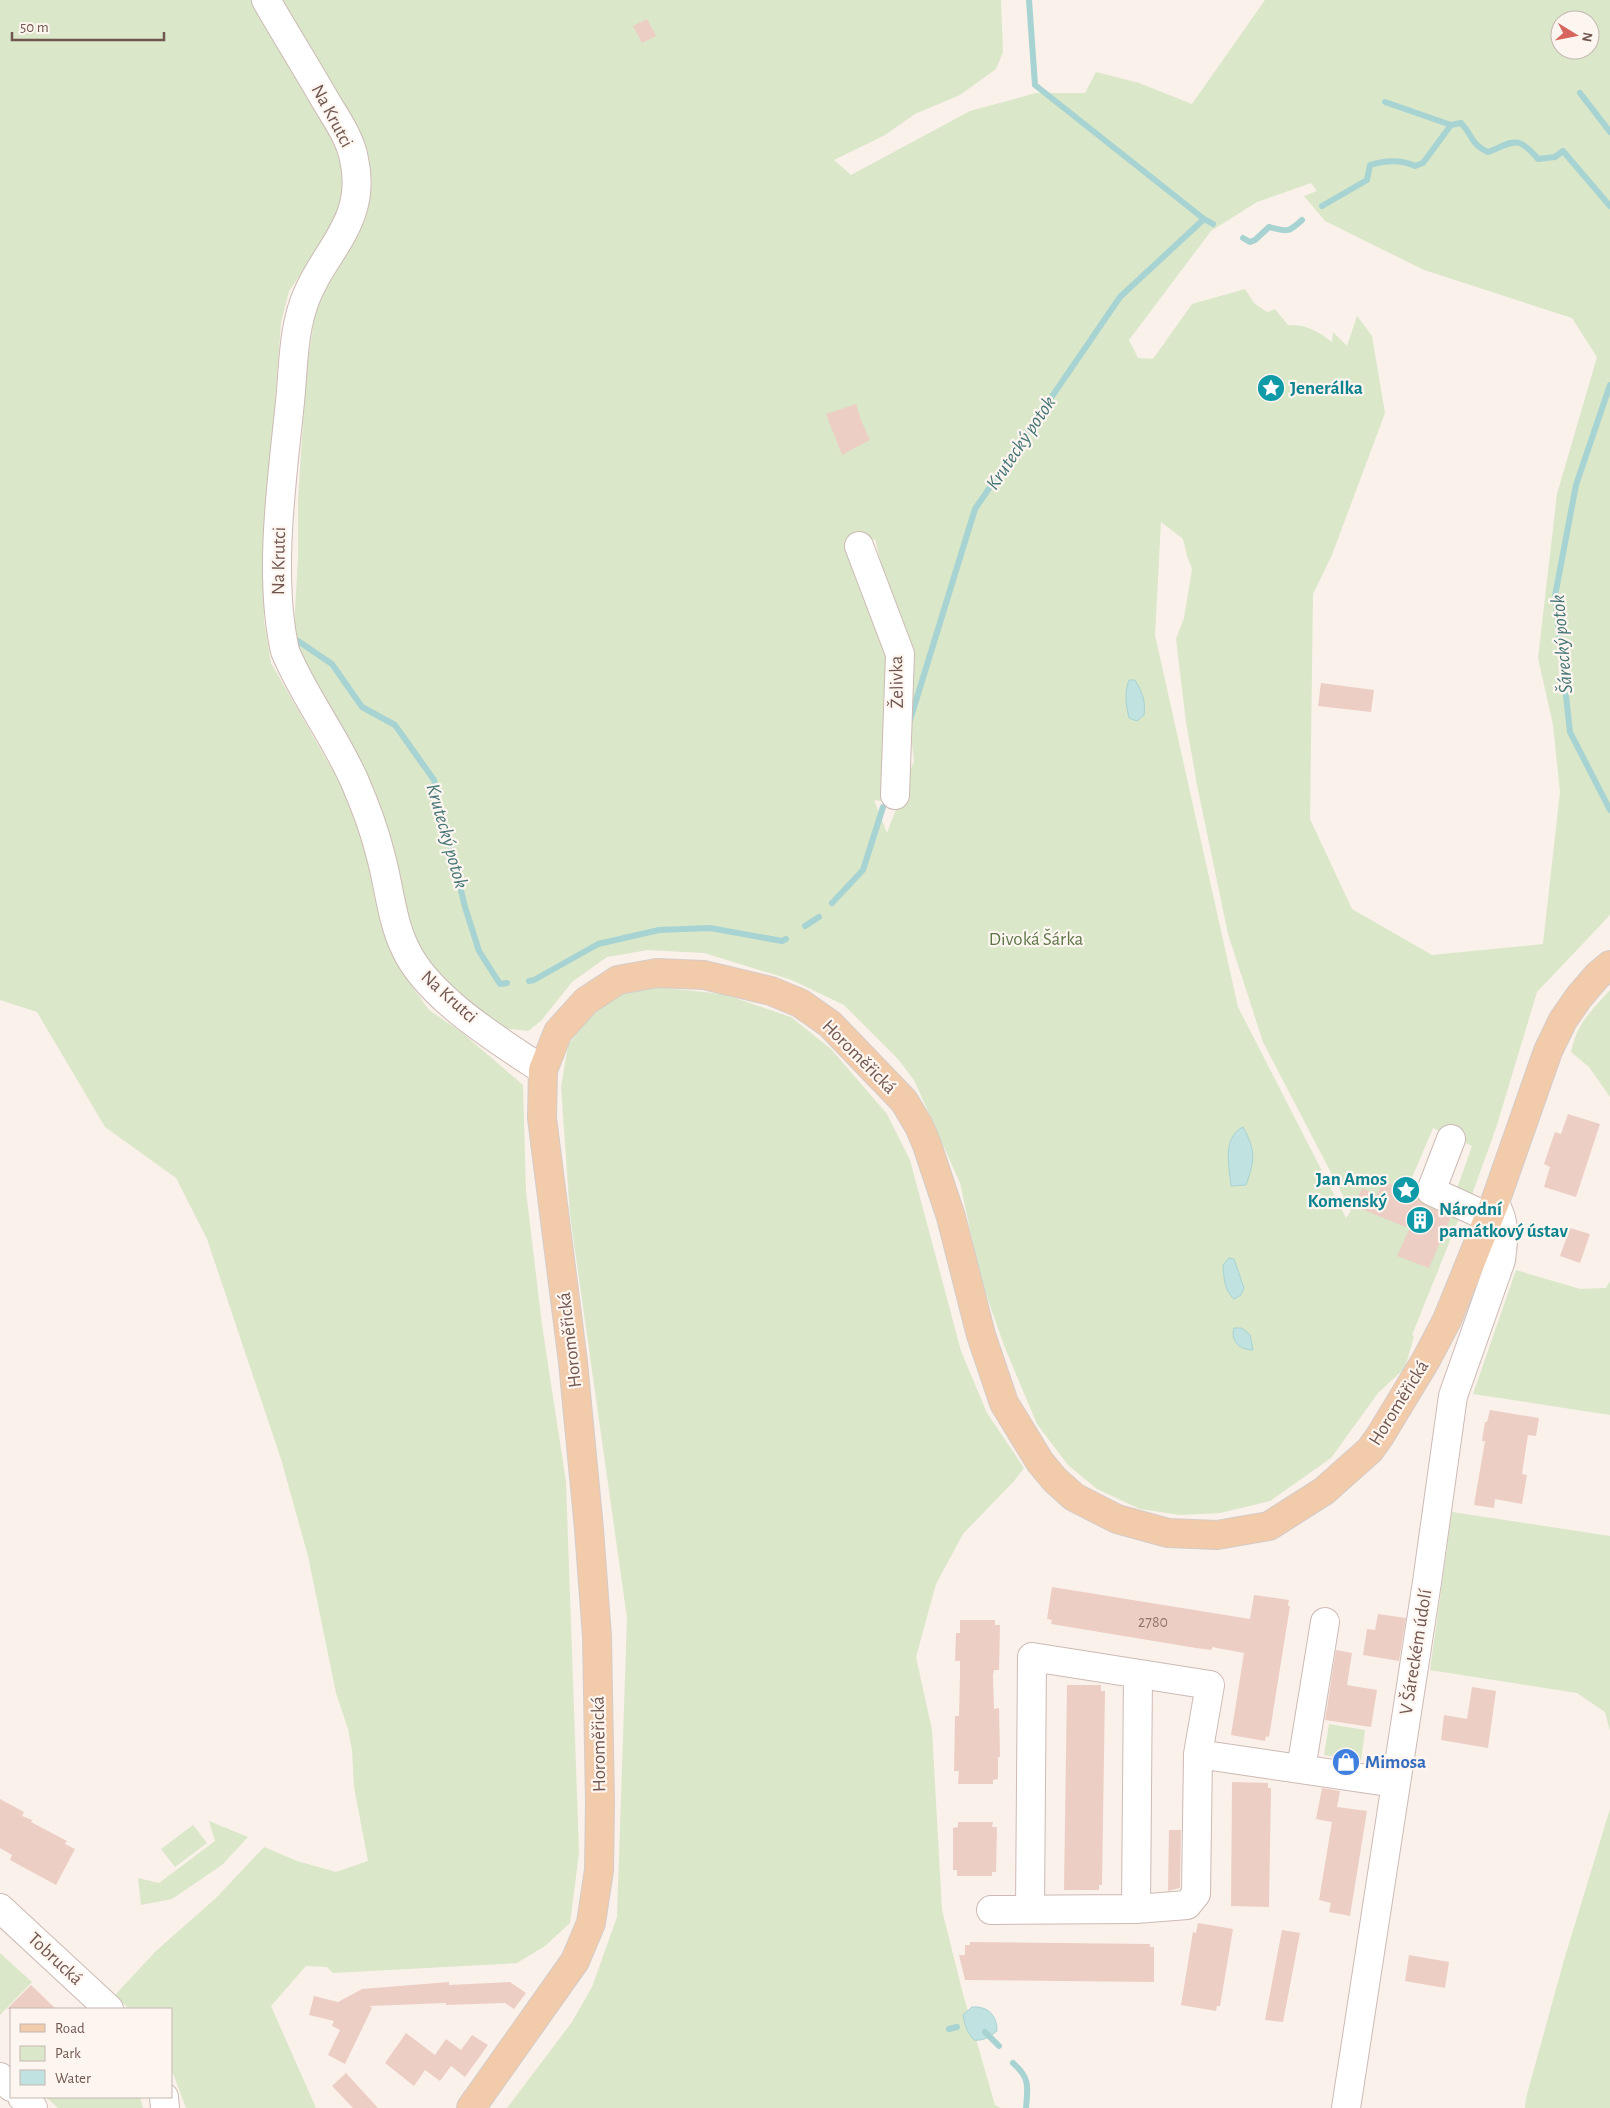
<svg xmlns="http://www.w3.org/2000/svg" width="1610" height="2108" viewBox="0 0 1610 2108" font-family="'Alegreya Sans',sans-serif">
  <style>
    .green { fill: #dae7c9; fill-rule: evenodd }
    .water { fill: #c0e2e1; stroke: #a7d3d2 }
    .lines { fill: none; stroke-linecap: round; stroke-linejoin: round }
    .stream { stroke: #a7d3d2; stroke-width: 6 }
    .building { fill: #edcec4 }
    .minor-casing { stroke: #cdbab4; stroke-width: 30 }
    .major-casing { stroke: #d5ccca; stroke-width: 30 }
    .minor { stroke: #fff; stroke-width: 28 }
    .major { stroke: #f1cbaa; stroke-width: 28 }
    .labels { text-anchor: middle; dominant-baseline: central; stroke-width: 4.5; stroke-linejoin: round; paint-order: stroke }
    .number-label { font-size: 16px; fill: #91746d }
    .street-label { font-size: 19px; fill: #725650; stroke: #fdf6f0 }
    .culture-label { font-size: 19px; font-weight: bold; fill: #0d838f; stroke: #fdf6f0; text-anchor: start }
    .park-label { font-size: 19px; fill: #5e7749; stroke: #fdf6f0 }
    .shop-label { font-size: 19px; font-weight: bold; fill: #366cbe; stroke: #fdf6f0; text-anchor: start }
    .water-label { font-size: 20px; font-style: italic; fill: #457576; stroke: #fdf6f0 }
  </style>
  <rect width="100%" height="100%" fill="#faf1ea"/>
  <path class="green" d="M0,0H253L299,73L339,152L345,172L339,218L289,291L281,323L269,484L264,620L271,663L344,790L369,861L387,941L399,968L429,1010L460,1031L523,1085L526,1191L542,1325L566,1482L579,1853L570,1923L545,1946L517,1963L333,1973L327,1967L306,1966L271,2006L316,2108H186L171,2068V2009H129L115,1995L156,1951L216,1898L264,1847L297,1861L336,1872L368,1861L354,1787L352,1750L348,1729L336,1693L308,1556L281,1459L207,1239L176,1178L105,1127L37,1012L0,1000Z
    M279,0H1001L1003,52L996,69L960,95L915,114L885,135L834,160L851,175L970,111L1036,93H1085L1096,72L1139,83L1192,104L1265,0H1610V915L1537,992L1496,1128L1470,1200L1462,1211L1412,1335L1414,1336L1405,1368L1378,1393L1331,1458L1270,1501L1220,1513L1180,1515L1140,1509L1097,1489L1068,1465L1037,1424L1005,1348L981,1280L960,1183L914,1080L898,1059L844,1005L792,980L704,953L648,950L607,957L572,982L541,1021L528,1031L502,1028L431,971L407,927L293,647L298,558V501L306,374L316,307L357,235L372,184L362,141ZM1560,20H1590V50H1560ZM1311,183L1317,191L1304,196L1325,221L1424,270L1572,318L1597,357L1557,494L1538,658L1553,725L1560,792L1543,944L1432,955L1352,909L1310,819L1313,594L1332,555L1385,413L1372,336L1357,316L1347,346L1333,332L1332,342C1318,331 1306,324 1288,325L1275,309L1267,312L1254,303L1245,289L1192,304L1153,359L1138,358L1129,340L1211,231L1257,202ZM1161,522L1183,539L1187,556L1192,569L1184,618L1176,639L1186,722L1197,785L1228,934L1263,1042L1351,1211L1346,1218L1238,1007L1155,635ZM875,539L898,632L914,761L887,833L874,800L881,801L895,661L853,549ZM1433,1128L1472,1146L1452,1203L1409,1185Z
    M656,987L723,994L791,1017L831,1049L887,1114L910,1160L961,1351L987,1413L1024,1468L1014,1481L963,1534L936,1584L916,1657L932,1730L942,1910L963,1994L995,2105L1001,2108H507L572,2022L592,1987L617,1917L627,1618L570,1215L561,1087L568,1046L586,1019L619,992Z
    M1610,990V1097L1589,1067L1571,1052C1577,1023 1591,1011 1610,990Z
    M1516,1270L1580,1289L1606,1288L1610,1281V1415L1473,1394Z
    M1452,1512L1610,1536V1731L1605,1712L1577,1693L1430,1670Z
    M1329,1724L1365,1730L1361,1761L1324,1755Z
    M1610,1809V2108H1525L1526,2098L1564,1960Z
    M209,1821L248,1837L222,1865L172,1899L141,1905L138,1878L159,1883L215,1841Z
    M193,1825L207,1843L175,1867L161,1849Z
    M0,1953L32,1982L0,2015Z
    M46,2097H140L143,2108H58Z"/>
  <path class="water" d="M1129,680H1135C1142,691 1146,702 1144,715L1137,721L1129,718C1126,705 1124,693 1129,680Z
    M1243,1127C1256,1151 1255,1160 1246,1185L1231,1186C1229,1166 1222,1137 1243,1127Z
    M1229,1258L1234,1259L1244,1288L1241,1295L1234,1299C1224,1290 1224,1278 1223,1265Z
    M1234,1328H1242L1250,1335L1253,1350C1240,1350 1230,1341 1234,1328Z
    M972,2007C988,2006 997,2015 997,2031C989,2037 984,2041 974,2040C967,2032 965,2026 963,2015Z"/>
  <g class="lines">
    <path class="stream" d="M1029,0L1035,85L1204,219
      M1580,93L1610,132
      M1385,102L1451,125
      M1322,206L1367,180L1370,165C1386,160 1400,159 1415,166L1423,163L1451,125L1461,123C1473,135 1470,144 1488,152C1514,142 1517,134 1538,159L1555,157L1563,151L1610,206
      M1243,238L1250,242L1255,240L1269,227C1287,231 1287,234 1302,220
      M1610,385L1576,485L1555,596L1570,732L1610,810
      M298,641L332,664L362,707L395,725L434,780L465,907L479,951L500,984L507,983
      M910,720L975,509L1120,297L1204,219L1213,224
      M832,903L863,870L883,807
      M805,926L819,917
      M529,981L534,980L598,944L659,930L710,928L782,941L786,939
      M949,2029L957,2027
      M985,2032L999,2046
      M1013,2063C1030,2078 1028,2086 1026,2108"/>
  </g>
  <path class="building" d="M647,19L656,36L642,43L633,26Z
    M856,404L861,420L870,440L842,455L826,414Z
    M1321,683L1374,690L1371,712L1318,706Z
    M1568,1114L1600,1124L1576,1197L1544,1187L1550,1167L1544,1164L1555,1132L1561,1134Z
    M1383,1181L1416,1194L1419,1201L1424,1205L1451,1217L1429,1268L1397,1256L1411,1225L1406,1227L1354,1206L1362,1188L1377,1195Z
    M1570,1228L1590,1234L1580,1263L1560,1256Z
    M1490,1410L1539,1418L1536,1436L1528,1435L1522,1474L1527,1475L1522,1504L1495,1499L1494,1508L1474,1505L1485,1441H1482L1485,1422H1487Z
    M1052,1587L1250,1619L1254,1595L1289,1600L1288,1606H1290L1269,1737L1266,1736L1265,1741L1231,1735L1244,1653L1212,1647V1650L1196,1648L1051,1624L1052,1620L1047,1619Z
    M1378,1614L1406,1618L1399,1661L1363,1655L1367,1629L1375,1630Z
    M960,1620H995V1625H1000L999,1670H994L993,1675L994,1709L999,1708L1000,1757H998V1779L993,1780V1784H958L959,1771H954L955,1716H959L960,1674V1661H955L956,1633H960Z
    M1336,1650L1352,1653L1347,1685L1377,1690L1371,1727L1325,1720Z
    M1067,1685H1101V1691H1105L1102,1885H1099V1890H1064Z
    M1472,1687L1496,1691L1488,1748L1441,1740L1444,1715L1467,1719Z
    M1232,1782L1268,1783V1788H1271L1269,1907L1231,1906Z
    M1322,1788L1340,1791L1337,1807L1367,1811L1350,1916L1329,1912L1331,1903L1319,1900L1332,1822L1316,1819Z
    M0,1799L24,1812L22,1816L32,1820L31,1822L67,1841L65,1844L75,1849L56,1885L10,1860L12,1855L0,1848Z
    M958,1822H993L992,1827H997L996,1872H992V1876H957V1870H953V1828L958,1827Z
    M1169,1830H1181L1180,1888L1168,1891Z
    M1198,1923L1233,1929L1220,2006H1217L1216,2011L1181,2005L1193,1932L1196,1933Z
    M1282,1930L1300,1933L1283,2022L1265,2020Z
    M970,1942L1150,1944V1947H1154V1982L965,1980L959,1955H965V1945H970Z
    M1409,1955L1449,1962L1445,1988L1405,1981Z
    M449,1982V1985L510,1982L526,1993L514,2009L505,2003L446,2005V2003L370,2006L372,2008L345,2064L328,2055L340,2030L332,2026L334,2021L309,2015L314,1996L338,2002L362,1989Z
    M31,1985L56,2009H7Z
    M406,2033L435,2055L446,2039L461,2050L472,2035L488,2045L465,2077L451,2066L440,2081L425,2070L414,2086L385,2063Z
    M346,2073L378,2108H353L332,2086Z"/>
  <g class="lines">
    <defs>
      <path id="minor" d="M266,0C285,33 305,65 324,98C335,117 350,137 354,159C369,225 318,254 302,309C293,338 293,372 290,402C282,480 268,575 285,651C304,697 335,736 355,782C365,805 374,829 380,853C389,884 391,919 405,948C427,997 499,1041 543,1070
        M859,546L900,654L895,795
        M1451,1139L1431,1191L1488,1217
        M1198,1754L1395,1783
        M1301,1769L1325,1622
        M0,1908L109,2009
        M1030,1909L1032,1657L1210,1685L1198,1754L1196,1894L1187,1905L1136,1909
        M991,1910L1136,1909L1138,1674
        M0,2077L11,2087
        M22,2097L33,2108
        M164,2097L165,2108
        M1346,2108L1427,1582L1453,1396L1501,1260L1504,1233L1501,1218L1495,1202"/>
      <path id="major" d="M471,2108L575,1961L591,1923L599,1870L600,1802L597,1637L589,1529L573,1362L542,1118L543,1070L558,1032L586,1001L618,980L657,973L704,975L771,991L800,1003L830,1024L904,1101L919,1126L927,1145L951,1217L981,1335L1004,1403L1040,1462L1055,1480L1074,1497L1117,1519L1168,1533L1217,1535L1269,1526L1324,1491L1370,1450L1380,1436L1426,1360L1447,1320L1495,1202L1548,1051L1563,1020L1579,997L1597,976L1610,965"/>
    </defs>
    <use href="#minor" class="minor-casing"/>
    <use href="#major" class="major-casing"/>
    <use href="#minor" class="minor"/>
    <use href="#major" class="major"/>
  </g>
  <defs>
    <symbol id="sight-disc" viewBox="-11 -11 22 22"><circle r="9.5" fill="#0f9aa8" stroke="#fdf6f0"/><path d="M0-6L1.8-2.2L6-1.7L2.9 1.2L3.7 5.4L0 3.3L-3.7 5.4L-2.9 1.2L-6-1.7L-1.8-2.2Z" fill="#fff"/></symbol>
    <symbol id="building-disc" viewBox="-11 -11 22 22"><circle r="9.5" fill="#0f9aa8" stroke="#fdf6f0"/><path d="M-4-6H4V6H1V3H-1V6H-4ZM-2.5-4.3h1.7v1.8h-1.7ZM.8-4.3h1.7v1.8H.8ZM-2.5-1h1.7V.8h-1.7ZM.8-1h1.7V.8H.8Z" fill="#fff"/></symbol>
    <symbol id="shop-disc" viewBox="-11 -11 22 22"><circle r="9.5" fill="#3f7fe0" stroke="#fdf6f0"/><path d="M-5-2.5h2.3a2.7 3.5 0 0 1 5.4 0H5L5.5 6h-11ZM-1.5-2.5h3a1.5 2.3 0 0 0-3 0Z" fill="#fff"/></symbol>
  </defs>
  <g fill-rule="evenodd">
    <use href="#sight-disc" x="1255" y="372" width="32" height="32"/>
    <use href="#sight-disc" x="1390" y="1174" width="32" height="32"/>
    <use href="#building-disc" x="1404" y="1204" width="32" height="32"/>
    <use href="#shop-disc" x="1330" y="1746" width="32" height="32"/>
  </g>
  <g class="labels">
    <g class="number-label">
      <text x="1153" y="1622">2780</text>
    </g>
    <g class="street-label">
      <text transform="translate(332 116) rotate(62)">Na Krutci</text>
      <text transform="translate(279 561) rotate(-89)">Na Krutci</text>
      <text transform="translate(897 682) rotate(-91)">Želivka</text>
      <text transform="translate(449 997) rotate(42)">Na Krutci</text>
      <text transform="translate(859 1057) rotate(45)">Horoměřická</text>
      <text transform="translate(570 1340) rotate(-97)">Horoměřická</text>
      <text transform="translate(1399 1403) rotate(-58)">Horoměřická</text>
      <text transform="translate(1416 1652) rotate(-81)">V Šáreckém údolí</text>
      <text transform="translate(599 1744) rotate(-91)">Horoměřická</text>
      <text transform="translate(55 1959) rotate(43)">Tobrucká</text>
    </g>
    <g class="culture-label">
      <text x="1290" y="388">Jenerálka</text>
      <text x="1387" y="1179" text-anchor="end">Jan Amos<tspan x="1387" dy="22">Komenský</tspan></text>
      <text x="1439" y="1209">Národní<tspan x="1439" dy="22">památkový ústav</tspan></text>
    </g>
    <g class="park-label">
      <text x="1036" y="939">Divoká Šárka</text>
    </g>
    <g class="shop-label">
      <text x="1365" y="1762">Mimosa</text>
    </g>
    <g class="water-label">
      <text transform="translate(1021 443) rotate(-56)">Krutecký potok</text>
      <text transform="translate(1562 644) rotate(-95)">Šárecký potok</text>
      <text transform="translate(447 836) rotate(74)">Krutecký potok</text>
    </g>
  </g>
  <rect x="10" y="2008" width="162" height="90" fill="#fdf6f0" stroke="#c5b6b0"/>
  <rect x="20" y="2024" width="25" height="8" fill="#f1cbaa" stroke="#c5b6b0"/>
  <text x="55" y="2033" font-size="15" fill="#725650">Road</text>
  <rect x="20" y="2046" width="25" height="15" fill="#dae7c9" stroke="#c5b6b0"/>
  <text x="55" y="2058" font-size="15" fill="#725650">Park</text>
  <rect x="20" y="2070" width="25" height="15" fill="#c0e2e1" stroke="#c5b6b0"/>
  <text x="55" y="2083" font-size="15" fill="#725650">Water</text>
  <g transform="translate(1575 35) rotate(100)"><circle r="24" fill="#fdf6f0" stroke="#c5b6b0"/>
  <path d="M0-4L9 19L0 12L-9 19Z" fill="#d6655d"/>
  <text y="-8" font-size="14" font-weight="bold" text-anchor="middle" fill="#725650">N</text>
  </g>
  <path d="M12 32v8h152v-8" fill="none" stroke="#725650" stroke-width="2.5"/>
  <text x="20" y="32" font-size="15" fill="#725650" stroke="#fdf6f0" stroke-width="4" paint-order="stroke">50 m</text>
</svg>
